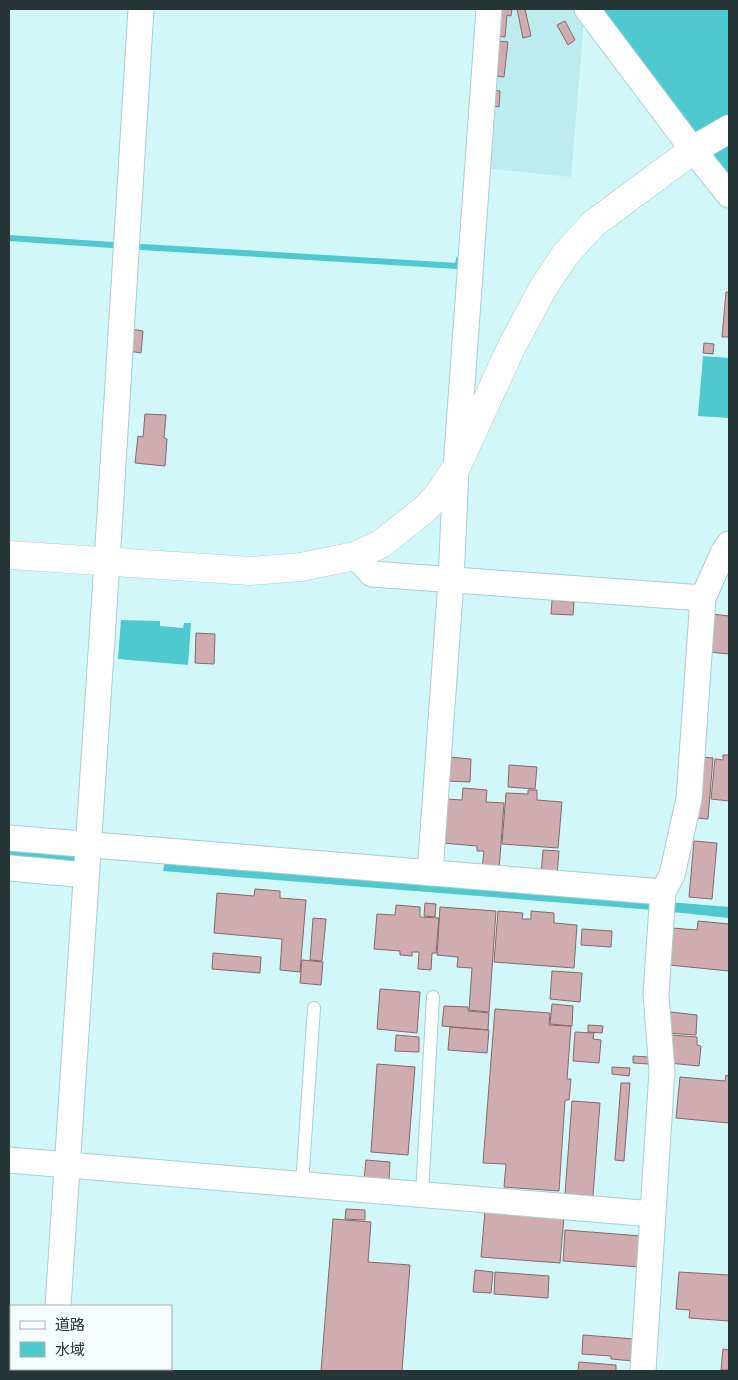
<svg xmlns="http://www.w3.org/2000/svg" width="738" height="1380" viewBox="0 0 738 1380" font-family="'Archivo Narrow','Noto Sans JP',sans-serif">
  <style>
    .built { fill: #bdecee }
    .water { fill: #4dc9cf }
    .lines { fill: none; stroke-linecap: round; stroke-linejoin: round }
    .stream { stroke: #4dc9cf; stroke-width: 6 }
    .building { fill: #ceacb0; stroke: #87686c }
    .service-casing { stroke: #a9ced0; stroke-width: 14 }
    .minor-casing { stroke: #a9ced0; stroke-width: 27 }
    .tertiary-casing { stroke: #a9ced0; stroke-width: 29 }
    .service { stroke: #fff; stroke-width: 12 }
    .minor { stroke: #fff; stroke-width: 25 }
    .tertiary { stroke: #fff; stroke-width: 28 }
  </style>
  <rect width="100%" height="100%" fill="#d1f7f8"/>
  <path class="built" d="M498,9H576L584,21L571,177L484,168Z"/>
  <path class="water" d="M602,9H729V177L672,107Z
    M703,356L729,358V418L698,416Z
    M121,620L160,621V626L183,628L184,623H191L188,665L118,659Z
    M9,846L80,852L79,866L9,861Z
    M165,860L729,907V918L654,910L163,871Z"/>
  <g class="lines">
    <path class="stream" d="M9,238L112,245
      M142,247L458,266L459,259"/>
  </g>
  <path class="building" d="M500,9H512L511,16L507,15L505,37L497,36Z
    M517,9H525L531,36L523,38Z
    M565,21L575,40L568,45L557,25Z
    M498,41L508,42L504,77L495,76Z
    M494,90L500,91L499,107L492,106Z
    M726,292H729V337H722Z
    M131,329L143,331L141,353L129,351Z
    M704,343L714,344L713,354L703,353Z
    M145,414L166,415L164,438L167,439L165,466L135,463L138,436L143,437Z
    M552,600L574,602L573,615L551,614Z
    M712,614L729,616V654L709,652Z
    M196,633L215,634L214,664L195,663Z
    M723,755H729V801L711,799L715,759L723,760Z
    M449,757L471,759L470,782L447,781Z
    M700,757L713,758L708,819L695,818Z
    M509,765L537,767L535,789L508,787Z
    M463,788L487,790L486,802L504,803L499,870L482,869L484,851H477V846L443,843L446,799L462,800Z
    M528,790H537V800L562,802L558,848L502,844L506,793L528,794Z
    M694,841L717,843L712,899L689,897Z
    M543,850L559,851L557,876L541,875Z
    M255,889L280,891V898L306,900L300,972L280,970L282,939L214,933L217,893L254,896Z
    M425,903L436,904L435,917L424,916Z
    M396,905L420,907V917L439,918L436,953H432L431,970L418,969L419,952H412V956L400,955V951L374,949L377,914L395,915Z
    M440,907L496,911L489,1012L469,1010L472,968L457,967L458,957L437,955Z
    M498,911L523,913L522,919H531V911L554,913V923L577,925L574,968L494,962Z
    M313,918L326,919L322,961L310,960Z
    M698,921L729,924V971L669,965L672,928L697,930Z
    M582,929L612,931L611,947L581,945Z
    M213,953L261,957L260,973L212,969Z
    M302,960L323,962L321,985L300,983Z
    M552,971L582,973L580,1002L550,999Z
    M380,989L420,992L417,1033L377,1029Z
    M552,1004L573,1006L572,1026L550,1024Z
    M444,1006L468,1007V1011L489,1013L488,1030L442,1026Z
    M495,1009L550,1013L549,1025L571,1026L567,1079H571L569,1100H565L559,1191L504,1187L506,1164L483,1163Z
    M670,1012L697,1015L696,1035L668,1033Z
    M588,1025L603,1026L602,1033L588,1032Z
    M450,1027L489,1030L487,1053L448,1050Z
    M575,1032L594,1033L593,1039L601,1040L599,1063L573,1061Z
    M396,1035L419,1037V1052L395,1051Z
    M671,1035L697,1037V1045L701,1046L699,1066L669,1063Z
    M633,1056L649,1057V1064L633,1063Z
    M377,1064L415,1067L408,1155L371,1152Z
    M612,1067L630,1068L629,1076L612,1074Z
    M726,1075L729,1076V1123L676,1118L680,1077L725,1081Z
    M621,1083H630L624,1161L615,1160Z
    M572,1101L600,1103L593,1196L565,1194Z
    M366,1160L390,1162L389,1182L364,1180Z
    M346,1209L365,1210V1220L345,1219Z
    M485,1211L564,1217L560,1263L481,1257Z
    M333,1219L371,1222L368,1262L410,1265L402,1371H321Z
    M565,1230L641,1236L639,1267L563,1261Z
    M475,1270L493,1272L491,1293L473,1292Z
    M495,1272L549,1276L548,1298L494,1294Z
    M679,1272L729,1275V1321L689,1318L690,1310L676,1309Z
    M583,1335L635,1339L633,1361L611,1359V1356L582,1354Z
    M723,1349L729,1350V1370H721Z
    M579,1362L616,1365V1371H620H578Z"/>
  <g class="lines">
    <defs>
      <path id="service" d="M302,1184L314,1008
        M422,1194L433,997"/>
      <path id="minor" d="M587,9L693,150L729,195
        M355,556L372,574L703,598
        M9,838L663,892
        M9,868L86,875
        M430,873L451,581L456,468L489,9
        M9,1160L653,1214
        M58,1306L107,562L141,9
        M53,1371L54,1369
        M643,1371L662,1071L656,994L663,892L672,875L689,799L703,598L723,553L729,544"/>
      <path id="tertiary" d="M9,555L250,571L301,567L355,556L381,544L425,509L439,494L456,468L511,348L543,288L565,255L593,224L693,150L729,129"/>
    </defs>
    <use href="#service" class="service-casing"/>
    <use href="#minor" class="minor-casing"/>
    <use href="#tertiary" class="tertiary-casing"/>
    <use href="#service" class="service"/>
    <use href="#minor" class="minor"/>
    <use href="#tertiary" class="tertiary"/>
  </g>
  <rect width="738" height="1380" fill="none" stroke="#263536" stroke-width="20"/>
  <rect x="10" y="1305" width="162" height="65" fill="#f6fdfe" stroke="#a3adae"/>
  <rect x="20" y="1321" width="25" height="8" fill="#ffffff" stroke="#a3adae"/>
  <text x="55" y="1330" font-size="15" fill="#263536">道路</text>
  <rect x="20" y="1342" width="25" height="15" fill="#4dc9cf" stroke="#a3adae"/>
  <text x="55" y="1355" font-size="15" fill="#263536">水域</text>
</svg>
